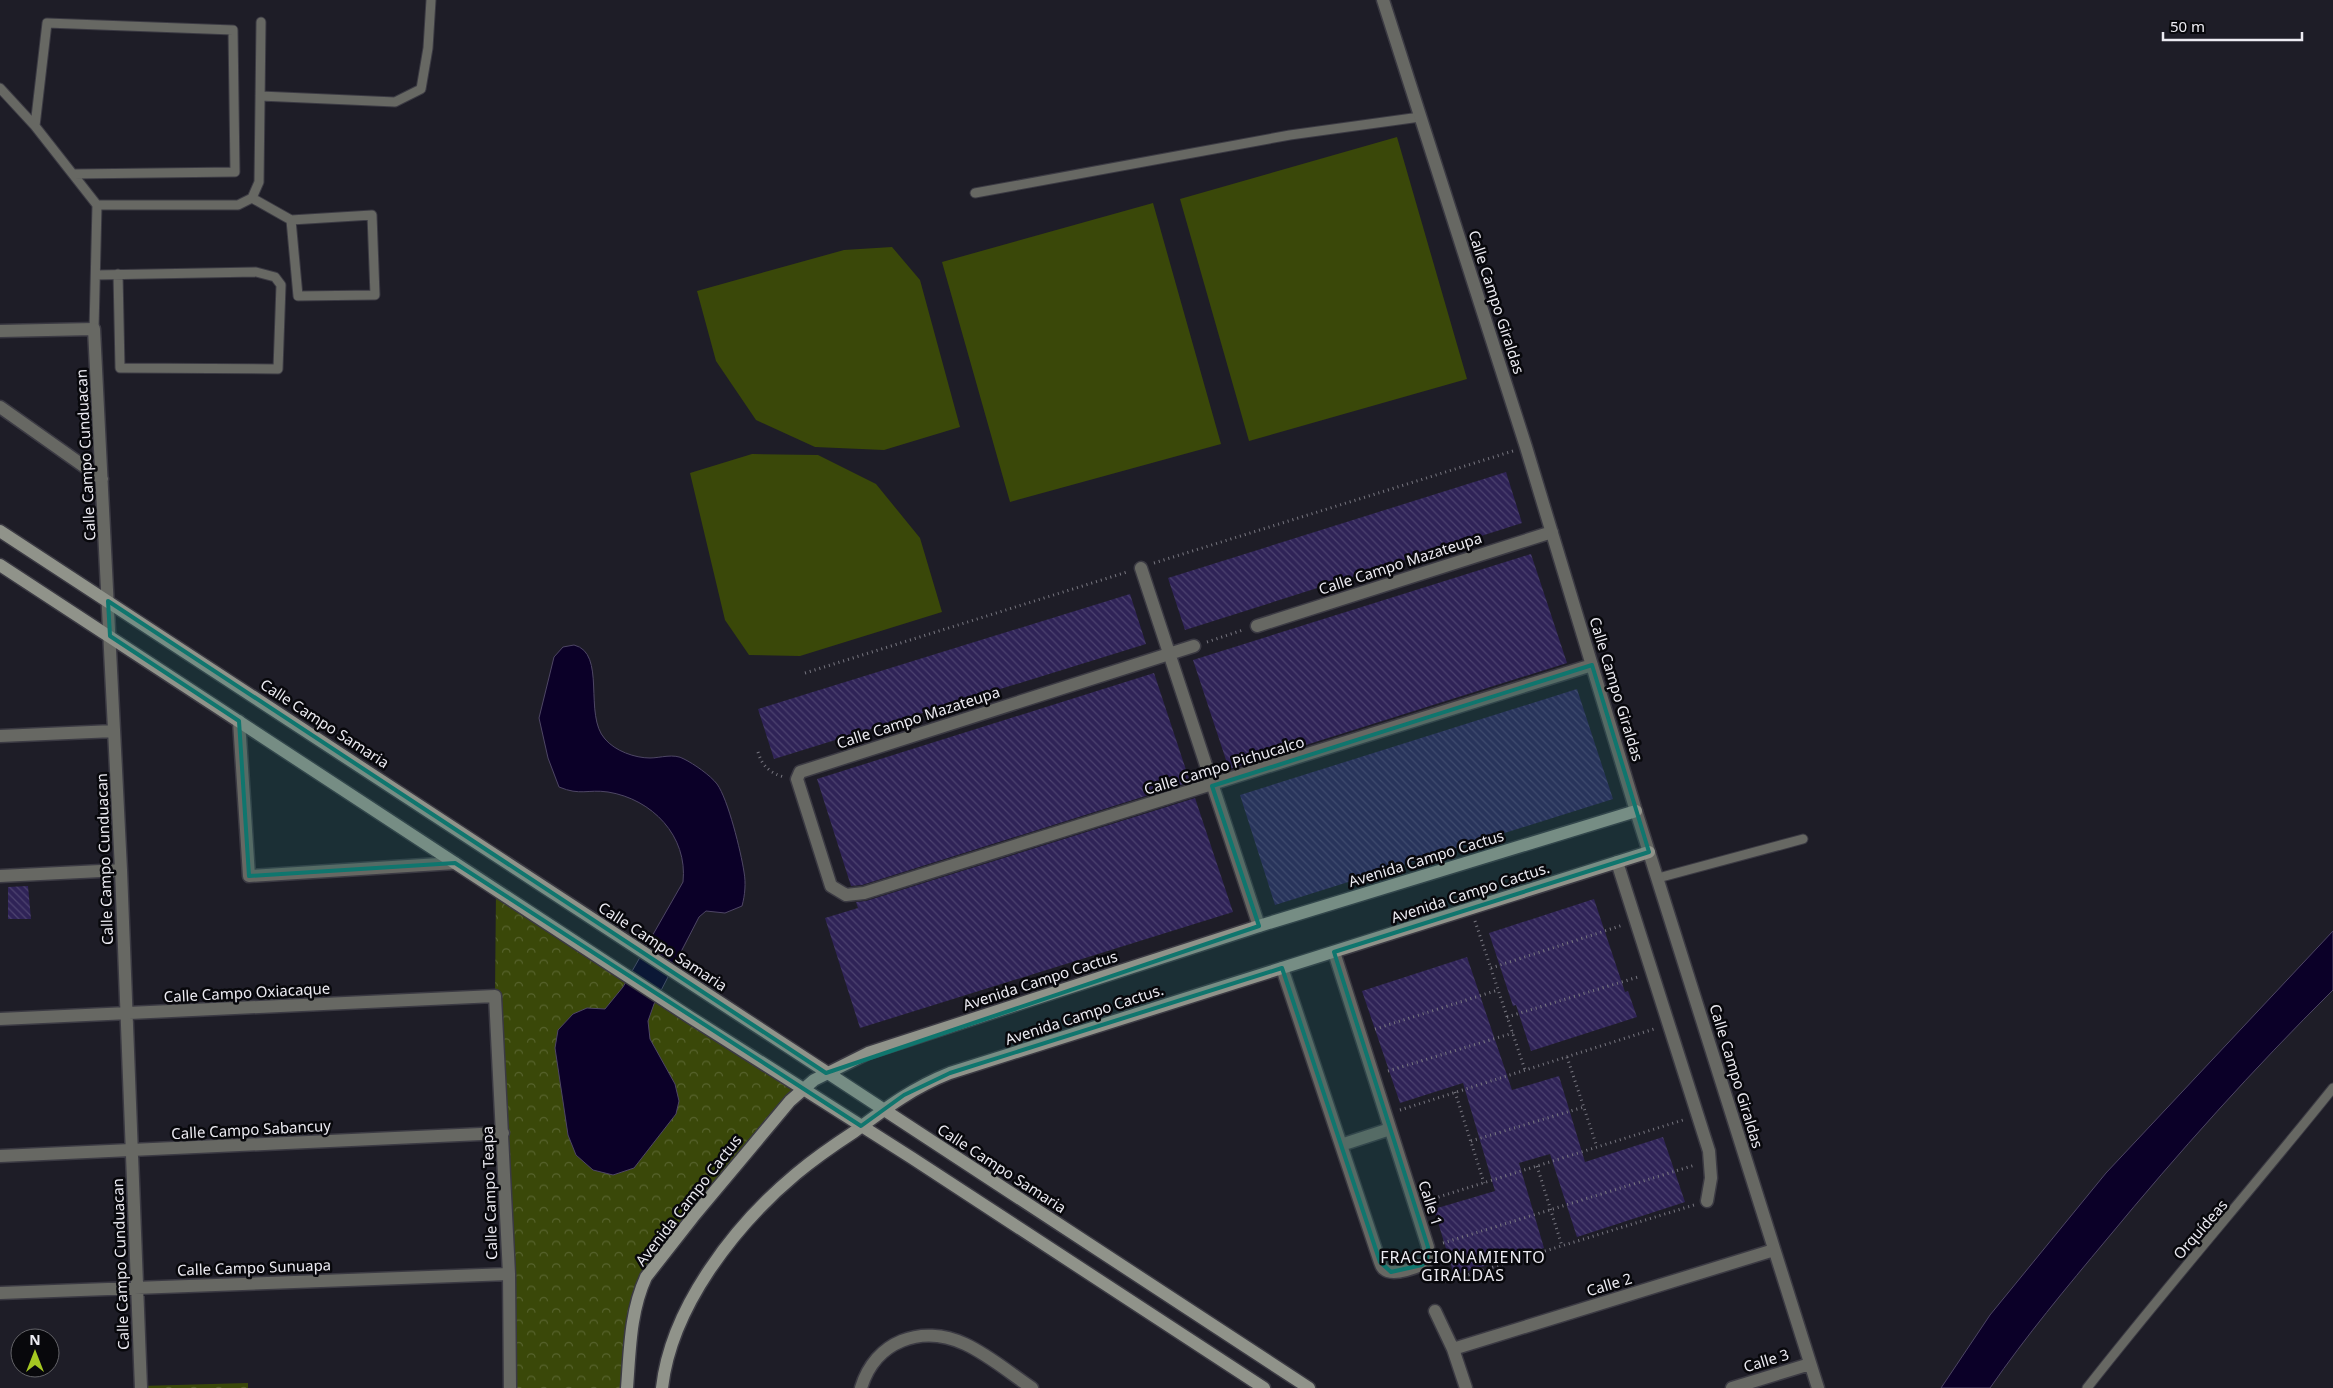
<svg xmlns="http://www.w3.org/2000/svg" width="2333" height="1388" viewBox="0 0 2333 1388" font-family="'Noto Sans',sans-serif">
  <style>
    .forest { fill: url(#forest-crowns) }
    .pitch { fill: #3a4809 }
    .water { fill: #0b0028; stroke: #4e4665 }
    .building { fill: url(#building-back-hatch) }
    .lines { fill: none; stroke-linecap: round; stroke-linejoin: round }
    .lane-casing { stroke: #3b3a43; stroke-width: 11 }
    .street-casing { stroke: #3b3a43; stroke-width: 15 }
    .secondary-casing { stroke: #3b3a43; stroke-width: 15 }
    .path { stroke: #787780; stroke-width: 3; stroke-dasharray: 1 4; stroke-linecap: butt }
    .lane { stroke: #676863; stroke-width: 9 }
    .street { stroke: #676863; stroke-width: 12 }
    .secondary { stroke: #90938a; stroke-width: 12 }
    .marked { fill: #0f766e; fill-opacity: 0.2; stroke: #0f766e; stroke-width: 4; stroke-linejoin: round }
    .labels { text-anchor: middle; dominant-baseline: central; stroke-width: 5; stroke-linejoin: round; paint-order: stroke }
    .street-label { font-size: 15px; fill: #ecebf2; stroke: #08080c }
    .neighbourhood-label { font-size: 16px; letter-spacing: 1px; fill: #ecebf2; stroke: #08080c }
  </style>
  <defs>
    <pattern id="forest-crowns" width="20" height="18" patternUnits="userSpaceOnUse" patternTransform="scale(1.25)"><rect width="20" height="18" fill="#3a4809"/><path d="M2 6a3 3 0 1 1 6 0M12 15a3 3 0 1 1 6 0" fill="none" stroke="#57632d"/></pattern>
    <pattern id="building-back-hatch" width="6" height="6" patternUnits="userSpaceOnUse" patternTransform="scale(1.25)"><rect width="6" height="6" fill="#2f2357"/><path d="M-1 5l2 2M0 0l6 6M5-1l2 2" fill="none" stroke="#4d4370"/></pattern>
  </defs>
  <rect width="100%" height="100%" fill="#1e1d27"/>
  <path class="forest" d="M496,890L803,1089L646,1277L627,1388H510L495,996Z
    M248,1383V1388H141V1386Z"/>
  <path class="pitch" d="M1397,137L1467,379L1249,441L1180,199Z
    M1153,203L1221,444L1010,502L942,262Z
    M892,247L920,280L960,427L884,450L815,447L756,420L716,361L697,291L844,250Z
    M752,454L818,455L876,484L920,538L942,612L800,656L749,655L725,620L690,473Z"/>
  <path class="water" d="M574,645C607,653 583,715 605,739C615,751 635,758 650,758C660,758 674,753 684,759C694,764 710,775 717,784C728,799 741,852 744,872C746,883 745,895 742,906L725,913L706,911L699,917L654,1004L648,1021L650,1039L675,1084L679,1101L676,1114L634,1168L613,1175L593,1170L576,1155L568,1135L555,1048L558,1030L573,1014L587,1008L605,1009L623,987L683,882C688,836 652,799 608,792C587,789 581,796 559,787L548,758L539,718L554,657L563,647Z
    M2333,931V990C2253,1069 2178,1153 2107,1239C2066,1288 2026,1336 1990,1388H1941L1990,1315L2106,1173Z"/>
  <path class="building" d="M1506,472L1522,523L1185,630L1168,578Z
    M1531,554L1567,663L1229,769L1193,660Z
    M1130,594L1146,644L774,759L758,709Z
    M1154,673L1190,782L862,885L851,886L817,779Z
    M1577,689L1613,799L1275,905L1240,795Z
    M1195,798L1233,912L860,1028L825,918L858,908L856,902L866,901Z
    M28,886L31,919H8V887Z
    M1594,899L1625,992L1628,991L1637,1017L1531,1051L1516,1005L1513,1006L1489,933Z
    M1467,957L1512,1090L1559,1076L1585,1162L1663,1137L1685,1202L1577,1237L1550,1154L1519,1163L1544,1248L1454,1275L1434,1209L1495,1191L1463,1083L1400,1103L1362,991Z"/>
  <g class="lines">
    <defs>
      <path id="lane" d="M0,88L35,126L97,205
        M260,96L395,102L421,89L428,48L431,0
        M35,126L47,23L233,30L235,172L73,174
        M975,193L1290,135L1420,117
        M252,198L291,220L298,296L375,295L372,215L291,220
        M96,275L256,272L275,277L281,285L278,369L120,368L118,274
        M94,329L97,205H238L252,198L259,182L261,22
        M1658,878L1803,839
        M2087,1388C2167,1286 2252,1189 2333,1088"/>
      <path id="street" d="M1383,0L1526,447L1636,811L1818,1388
        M0,331L94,329L121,870L141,1388
        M0,407L102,479
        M1141,568L1259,926
        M1257,626L1552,532
        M1194,646L800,772L797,779L831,886L846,895L864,893L1592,665
        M239,721L249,876L455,863
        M0,736L114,731
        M1617,862L1709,1151L1711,1178L1707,1201
        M0,876L121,870
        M1282,968L1380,1262C1381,1265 1382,1268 1384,1269C1393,1277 1419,1267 1427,1261L1428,1247L1334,952
        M0,1019L495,996L509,1274L510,1388
        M1341,1145L1390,1129
        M0,1156L503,1133
        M0,1293L509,1274
        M1435,1311L1453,1349L1466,1388
        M1453,1349L1774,1250
        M861,1388C875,1341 921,1324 965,1344C989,1355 1011,1374 1032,1388
        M1732,1388L1810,1364"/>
      <path id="secondary" d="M0,531L1309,1388
        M0,565L690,1017L912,1158L1264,1388
        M627,1388C630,1350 630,1312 646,1277L693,1217L790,1101L814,1080L868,1053L1259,926L1636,811
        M662,1388C671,1307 735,1225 796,1174C814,1159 834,1145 854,1132C886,1108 912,1088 950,1073L1649,852"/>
    </defs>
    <use href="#lane" class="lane-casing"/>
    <use href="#street" class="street-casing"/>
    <use href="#secondary" class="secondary-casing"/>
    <path class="path" d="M1154,563L1513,451
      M1207,642L1243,630
      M805,673L1127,572
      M758,752C762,766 770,773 784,777
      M1475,921L1525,1070
      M1491,968L1623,925
      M1507,1017L1638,977
      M1375,1029L1498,990
      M1567,1057L1597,1147
      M1388,1071L1513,1033
      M1455,1092L1484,1183
      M1400,1110L1654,1029
      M1471,1141L1584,1107
      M1537,1166L1562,1246
      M1429,1200L1683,1120
      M1443,1243L1695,1165
      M1432,1274L1440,1281H1448L1694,1205"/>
    <use href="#lane" class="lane"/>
    <use href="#street" class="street"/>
    <use href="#secondary" class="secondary"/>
  </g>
  <path class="marked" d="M108,601L826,1073L1259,926L1212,786L1592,665L1649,852L1334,952L1428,1247L1427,1261L1422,1265L1391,1272L1380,1262L1282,968L950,1073L904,1095L861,1126L455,863L249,876L239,721L110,636Z"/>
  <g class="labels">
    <g class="street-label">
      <text transform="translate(1497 302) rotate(72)">Calle Campo Giraldas</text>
      <text transform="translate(85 455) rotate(-93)">Calle Campo Cunduacan</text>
      <text transform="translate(1400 563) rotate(-18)">Calle Campo Mazateupa</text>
      <text transform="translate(1617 689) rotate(73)">Calle Campo Giraldas</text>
      <text transform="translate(918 717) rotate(-18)">Calle Campo Mazateupa</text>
      <text transform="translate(325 723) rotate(33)">Calle Campo Samaria</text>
      <text transform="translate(1224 765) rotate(-17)">Calle Campo Pichucalco</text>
      <text transform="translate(1426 858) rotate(-17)">Avenida Campo Cactus</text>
      <text transform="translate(104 859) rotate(-92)">Calle Campo Cunduacan</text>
      <text transform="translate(1470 892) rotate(-18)">Avenida Campo Cactus.</text>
      <text transform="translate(663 946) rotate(33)">Calle Campo Samaria</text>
      <text transform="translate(1040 980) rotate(-18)">Avenida Campo Cactus</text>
      <text transform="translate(247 992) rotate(-3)">Calle Campo Oxiacaque</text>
      <text transform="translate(1084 1014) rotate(-18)">Avenida Campo Cactus.</text>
      <text transform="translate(1737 1076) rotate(73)">Calle Campo Giraldas</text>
      <text transform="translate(251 1129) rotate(-3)">Calle Campo Sabancuy</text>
      <text transform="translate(1002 1168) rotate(33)">Calle Campo Samaria</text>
      <text transform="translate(489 1193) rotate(-92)">Calle Campo Teapa</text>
      <text transform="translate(688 1200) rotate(-52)">Avenida Campo Cactus</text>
      <text transform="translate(1431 1203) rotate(72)">Calle 1</text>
      <text transform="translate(2200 1229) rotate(-49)">Orquídeas</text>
      <text transform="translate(120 1264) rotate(-92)">Calle Campo Cunduacan</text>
      <text transform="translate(254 1267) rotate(-2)">Calle Campo Sunuapa</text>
      <text transform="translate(1609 1284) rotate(-17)">Calle 2</text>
      <text transform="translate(1766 1360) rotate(-17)">Calle 3</text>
    </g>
    <g class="neighbourhood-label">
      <text x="1463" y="1257">FRACCIONAMIENTO<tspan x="1463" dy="18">GIRALDAS</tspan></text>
    </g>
  </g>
  <g transform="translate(35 1353)"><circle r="24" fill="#08080c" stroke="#636368"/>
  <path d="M0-4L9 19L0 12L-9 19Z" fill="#a5c822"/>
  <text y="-8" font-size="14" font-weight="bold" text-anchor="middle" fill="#ecebf2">N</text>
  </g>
  <path d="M2163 32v8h139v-8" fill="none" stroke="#ecebf2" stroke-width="2.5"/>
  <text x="2170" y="32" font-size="15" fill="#ecebf2" stroke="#08080c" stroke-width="4" paint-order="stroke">50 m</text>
</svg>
